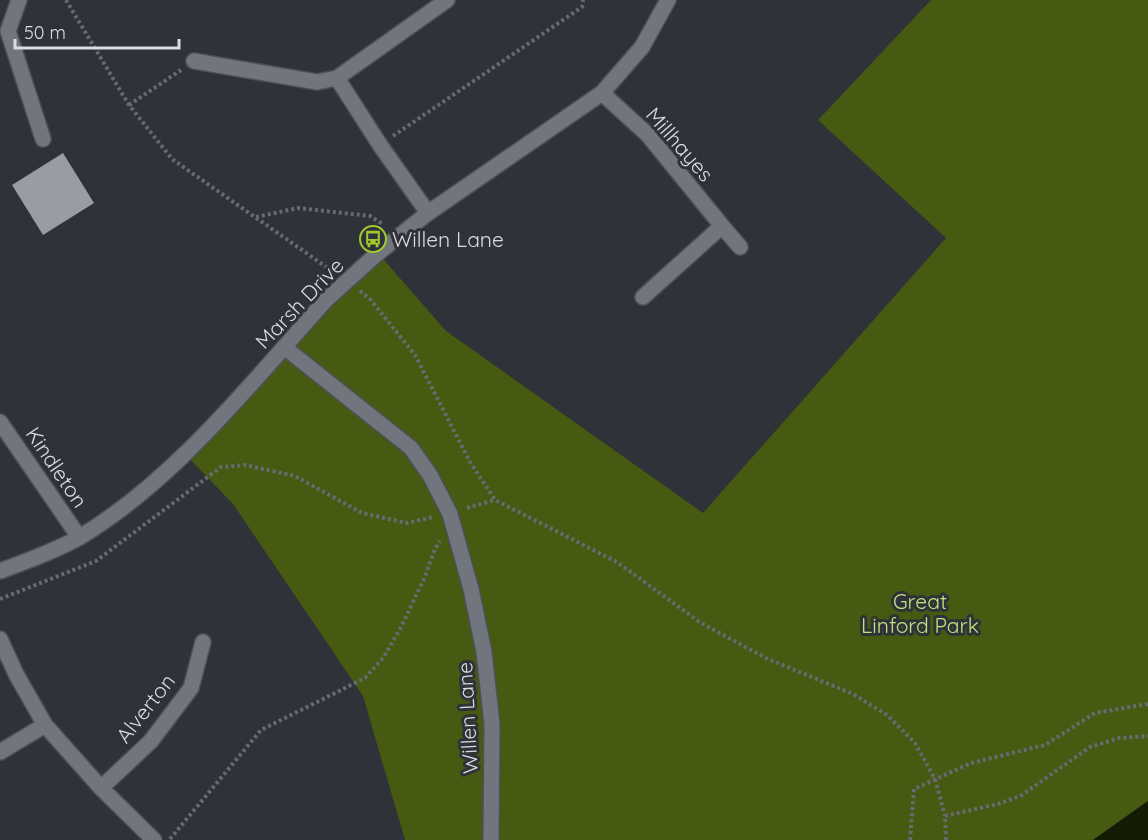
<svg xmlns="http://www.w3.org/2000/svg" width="1148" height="840" viewBox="0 0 1148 840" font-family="Quicksand,sans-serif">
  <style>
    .green { fill: #475a12 }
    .water { fill: #141b05 }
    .building { fill: #989ca4 }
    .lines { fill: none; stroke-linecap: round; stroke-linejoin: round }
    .minor-casing { stroke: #4e5056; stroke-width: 18 }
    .path { stroke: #686a70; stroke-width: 4; stroke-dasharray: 3 3; stroke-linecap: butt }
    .minor { stroke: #71757d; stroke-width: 15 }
    .minor-bridge-casing { stroke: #4e5056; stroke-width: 18; stroke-linecap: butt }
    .minor-bridge { stroke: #71757d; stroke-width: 15 }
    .labels { text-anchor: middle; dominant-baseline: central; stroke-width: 6; stroke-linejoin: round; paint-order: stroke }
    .street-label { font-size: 21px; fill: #dadce0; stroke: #2f3238 }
    .poi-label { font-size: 21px; fill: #dadce0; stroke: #2f3238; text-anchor: start }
    .park-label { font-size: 21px; fill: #c2e27e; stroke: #2f3238 }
  </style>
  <rect width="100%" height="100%" fill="#2f3238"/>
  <path class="green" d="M931,0H1148V801L1093,840H405L363,696L233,504L186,455L378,253L446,331L703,513L946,238L818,120Z"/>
  <path class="water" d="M1148,801V840H1093Z"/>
  <path class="building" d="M63,153L94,203L43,235L12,185Z"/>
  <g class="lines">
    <defs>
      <path id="minor" d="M19,0L8,31L43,139
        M194,61L317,82L337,78
        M602,93L648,135L722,226L643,297
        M428,213L380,145L337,78L447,0
        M722,226L740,247
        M378,253L428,213L602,93L642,47L668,0
        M284,347L411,448L430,475L450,514L471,589L484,652L492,724L491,840
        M0,422L79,537
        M0,571C27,561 55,551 80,537C176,479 252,382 326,300
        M0,639L16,674L45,725L101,788L154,840
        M0,752L45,725
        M101,788L151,741L191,688L203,642"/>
    </defs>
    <use href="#minor" class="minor-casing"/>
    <path class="path" d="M66,0L129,105L172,159L332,271
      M129,105L181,70
      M393,136L582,7L583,0
      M256,217L298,208L370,216L384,225
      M360,291L370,299L415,355L470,462L495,500L617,562L701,623L768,659L853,694L887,715L915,743L935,779L945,816
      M467,508L495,500
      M0,599L96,561L221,467L245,465L295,476L362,513L407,523L433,517
      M170,839L261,730L365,678L383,658L400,629L424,579L435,549L440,541
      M910,840L914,789L971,763L1045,745L1095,713L1148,704
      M946,840L945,816L998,804L1022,795L1090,747L1119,738L1148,736"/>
    <use href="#minor" class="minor"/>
    <defs>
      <path id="minor-bridge" d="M326,300L378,253"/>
    </defs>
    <use href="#minor-bridge" class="minor-bridge-casing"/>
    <use href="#minor-bridge" class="minor-bridge"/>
  </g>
  <defs>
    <symbol id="bus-ring" viewBox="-11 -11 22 22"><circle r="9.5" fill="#2f3238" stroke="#a0c92b" stroke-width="1.5"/><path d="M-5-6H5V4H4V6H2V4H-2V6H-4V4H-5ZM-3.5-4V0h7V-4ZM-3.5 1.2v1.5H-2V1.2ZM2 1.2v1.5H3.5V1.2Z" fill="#a0c92b"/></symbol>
  </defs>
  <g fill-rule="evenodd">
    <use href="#bus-ring" x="358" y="224" width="30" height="30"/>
  </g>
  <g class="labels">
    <g class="street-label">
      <text transform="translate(680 144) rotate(49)">Millhayes</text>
      <text transform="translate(299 303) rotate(-46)">Marsh Drive</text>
      <text transform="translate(57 467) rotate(56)">Kindleton</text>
      <text transform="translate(145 708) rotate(-52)">Alverton</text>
      <text transform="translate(467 718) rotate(-93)">Willen Lane</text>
    </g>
    <g class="poi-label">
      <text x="392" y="239">Willen Lane</text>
    </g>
    <g class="park-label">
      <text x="920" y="601">Great<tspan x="920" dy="24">Linford Park</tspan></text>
    </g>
  </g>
  <path d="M15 39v9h164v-9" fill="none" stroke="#dadce0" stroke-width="3"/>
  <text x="24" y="39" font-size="18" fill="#dadce0" stroke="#2f3238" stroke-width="4.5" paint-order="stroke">50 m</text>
</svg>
